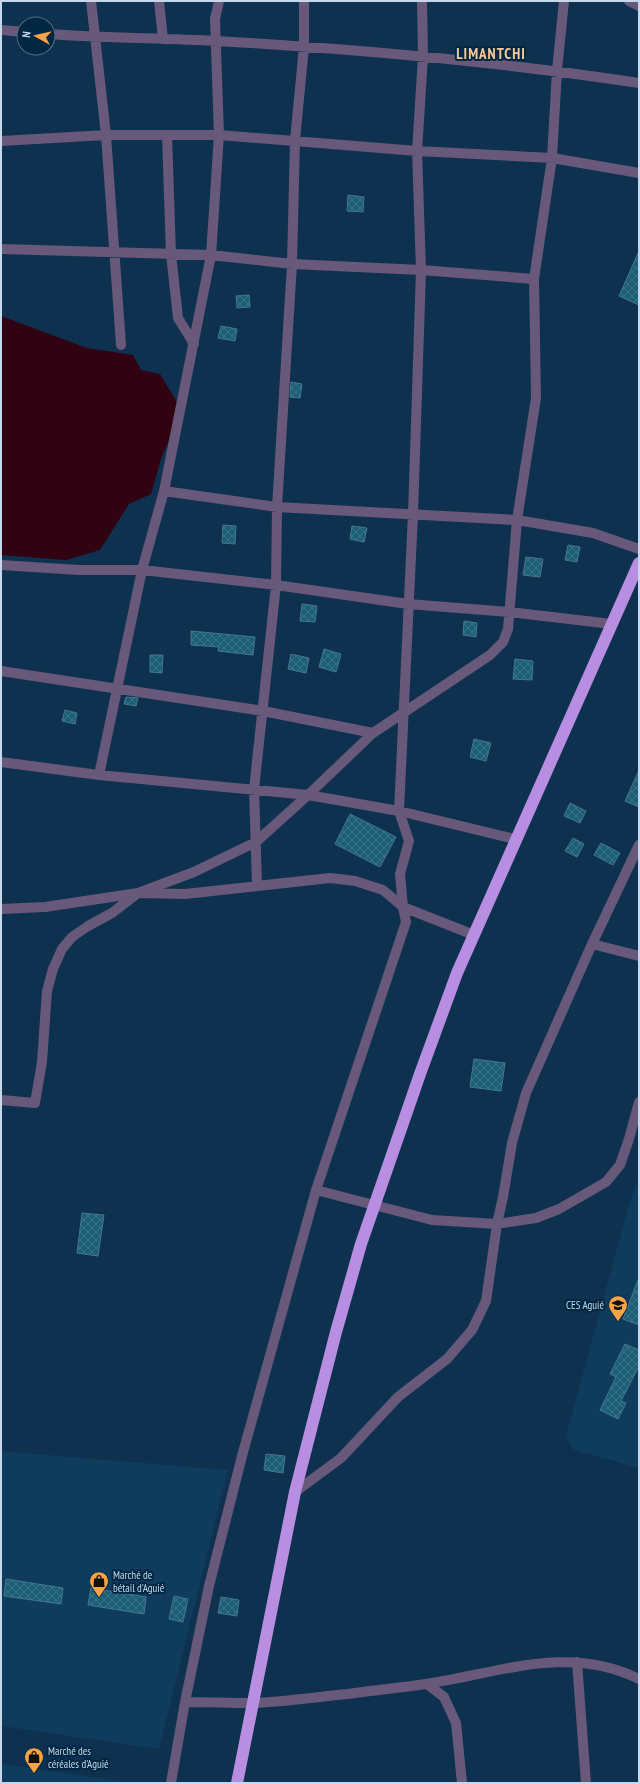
<svg xmlns="http://www.w3.org/2000/svg" width="640" height="1784" viewBox="0 0 640 1784" font-family="'PT Sans Narrow',sans-serif">
  <style>
    .built { fill: #0f3b5c }
    .water { fill: #310312 }
    .building { fill: url(#building-cross-hatch); stroke: #43788d }
    .lines { fill: none; stroke-linecap: round; stroke-linejoin: round }
    .minor { stroke: #68587a; stroke-width: 10 }
    .highway { stroke: #b78ee1; stroke-width: 12 }
    .labels { text-anchor: middle; dominant-baseline: central; stroke-width: 4; stroke-linejoin: round; paint-order: stroke }
    .poi-label { font-size: 11px; fill: #c5d8eb; stroke: #022743; text-anchor: start }
    .district-label { font-size: 15px; font-weight: bold; letter-spacing: 1px; fill: #f7c99a; stroke: #022743 }
  </style>
  <defs>
    <pattern id="building-cross-hatch" width="8" height="8" patternUnits="userSpaceOnUse"><rect width="8" height="8" fill="#1b5e76"/><path d="M0 0l8 8M0 8l8-8" fill="none" stroke="#3b748a"/></pattern>
  </defs>
  <rect width="100%" height="100%" fill="#0d314e"/>
  <path class="built" d="M639,1176V1468L574,1450L566,1436L628,1208Z
    M1,1451L228,1470L159,1749L1,1726Z
    M1,1764L134,1783H1Z"/>
  <path class="water" d="M1,316L87,348L133,355L141,370L160,374L177,402L173,430L161,459L151,494L129,504L100,550L66,560L1,555Z"/>
  <path class="building" d="M348,195L364,197L363,212L347,211Z
    M639,251V305L619,296Z
    M249,295L250,307L237,308L236,296Z
    M221,326L237,329L235,341L218,338Z
    M291,382L302,384L300,398L290,397Z
    M223,525L236,526L235,544L222,543Z
    M352,526L367,528L364,542L350,539Z
    M568,545L580,547L577,562L565,560Z
    M526,557L543,559L540,577L523,575Z
    M302,604L317,606L315,622L300,621Z
    M464,621L477,623L476,637L463,635Z
    M191,631L255,637L253,655L218,651L219,647L191,645Z
    M324,649L341,654L336,672L319,667Z
    M291,654L309,658L306,673L288,669Z
    M150,655H163L162,673L150,672Z
    M515,659L533,661L532,680L513,679Z
    M126,697L138,698L136,706L124,704Z
    M65,710L77,713L75,724L62,721Z
    M474,739L491,743L486,761L470,757Z
    M639,770V807L625,801Z
    M570,803L586,811L580,823L564,816Z
    M350,814L396,837L380,867L335,844Z
    M573,838L584,844L577,857L565,851Z
    M601,843L620,853L613,865L594,855Z
    M474,1059L505,1063L501,1091L470,1087Z
    M82,1213L104,1215L98,1256L77,1253Z
    M638,1280H639V1325L623,1319Z
    M625,1344L639,1350V1366L621,1401L626,1403L618,1419L600,1410L616,1377L610,1374Z
    M266,1454L285,1456L283,1473L264,1470Z
    M6,1579L63,1588L61,1604L4,1596Z
    M91,1588L146,1597L144,1614L88,1605Z
    M174,1596L188,1599L183,1622L169,1619Z
    M221,1597L239,1600L237,1616L218,1613Z"/>
  <g class="lines">
    <path class="minor" d="M91,1L106,135L121,345
      M159,1L163,39
      M422,1L423,57L417,151L421,270L413,514L399,811L409,841L400,874L403,907L474,935
      M629,1L639,6
      M1,30L24,32
      M48,34C104,38 161,38 217,41C358,49 500,62 639,83
      M167,135L171,254L178,318L194,344
      M1,141L106,135H219L417,151L552,158L639,173
      M1,249L211,255L292,264L421,270L534,279L536,398L517,520L508,629L503,642L490,655L373,733L308,795L256,842L194,872L138,893L45,907L1,909
      M534,279L552,158L557,70L564,1
      M164,491L277,507L517,520L593,533L639,549
      M1,565L79,570H142L276,585L408,604L509,612L612,624
      M1,671L263,711L373,733
      M1,762L99,775L308,795L399,811L515,839
      M99,775L142,570L164,491L211,255L219,135L215,19L219,1
      M257,885L254,789L276,585L277,507L292,264L295,140L304,47V1
      M592,944L639,956
      M1,1100L35,1103L42,1062L47,991L53,969L62,949L72,937L88,926L112,913L138,893L185,894L330,878L355,881L383,890L403,907L406,922L316,1190L242,1456L209,1586L185,1702L171,1783
      M316,1190L432,1220L497,1224L503,1197L512,1143L526,1093L592,944L639,845
      M295,1492L341,1458L398,1397L447,1359L472,1330L486,1301L497,1224L536,1218L559,1209L606,1182L620,1165L629,1139L639,1102
      M577,1662L586,1783
      M427,1684L444,1697L456,1723L462,1783
      M185,1702C207,1702 230,1703 252,1703C284,1702 316,1697 348,1694C374,1690 400,1688 426,1684C499,1673 568,1644 639,1679"/>
    <path class="highway" d="M237,1783L295,1492L336,1332L361,1244L420,1074L457,973L639,563"/>
  </g>
  <defs>
    <symbol id="school-pin" viewBox="-11 -11 22 30"><path d="M0 17L-7.5 6A9.5 9.5 0 1 1 7.5 6Z" fill="#f5a345" stroke="#022743"/><path d="M0-5L7-2L0 1L-7-2ZM-4 1L0 2.5L4 1V4Q0 6-4 4Z" fill="#111"/></symbol>
    <symbol id="shop-pin" viewBox="-11 -11 22 30"><path d="M0 17L-7.5 6A9.5 9.5 0 1 1 7.5 6Z" fill="#f5a345" stroke="#022743"/><path d="M-5-2.5h2.3a2.7 3.5 0 0 1 5.4 0H5L5.5 6h-11ZM-1.5-2.5h3a1.5 2.3 0 0 0-3 0Z" fill="#111"/></symbol>
  </defs>
  <g fill-rule="evenodd">
    <use href="#school-pin" x="607" y="1294" width="22" height="30"/>
    <use href="#shop-pin" x="88" y="1570" width="22" height="30"/>
    <use href="#shop-pin" x="23" y="1746" width="22" height="30"/>
  </g>
  <g class="labels">
    <g class="poi-label">
      <text x="604" y="1305" text-anchor="end">CES Aguié</text>
      <text x="113" y="1575">Marché de<tspan x="113" dy="13">bétail d'Aguié</tspan></text>
      <text x="48" y="1751">Marché des<tspan x="48" dy="13">céréales d'Aguié</tspan></text>
    </g>
    <g class="district-label">
      <text x="491" y="53">LIMANTCHI</text>
    </g>
  </g>
  <rect width="640" height="1784" fill="none" stroke="#c5d8eb" stroke-width="4"/>
  <g transform="translate(36 36) rotate(278)"><circle r="19" fill="#022743" stroke="#506e86"/>
  <path d="M0-3L7 15L0 10L-7 15Z" fill="#f5a345"/>
  <text y="-6" font-size="11" font-weight="bold" text-anchor="middle" fill="#c5d8eb">N</text>
  </g>
</svg>
